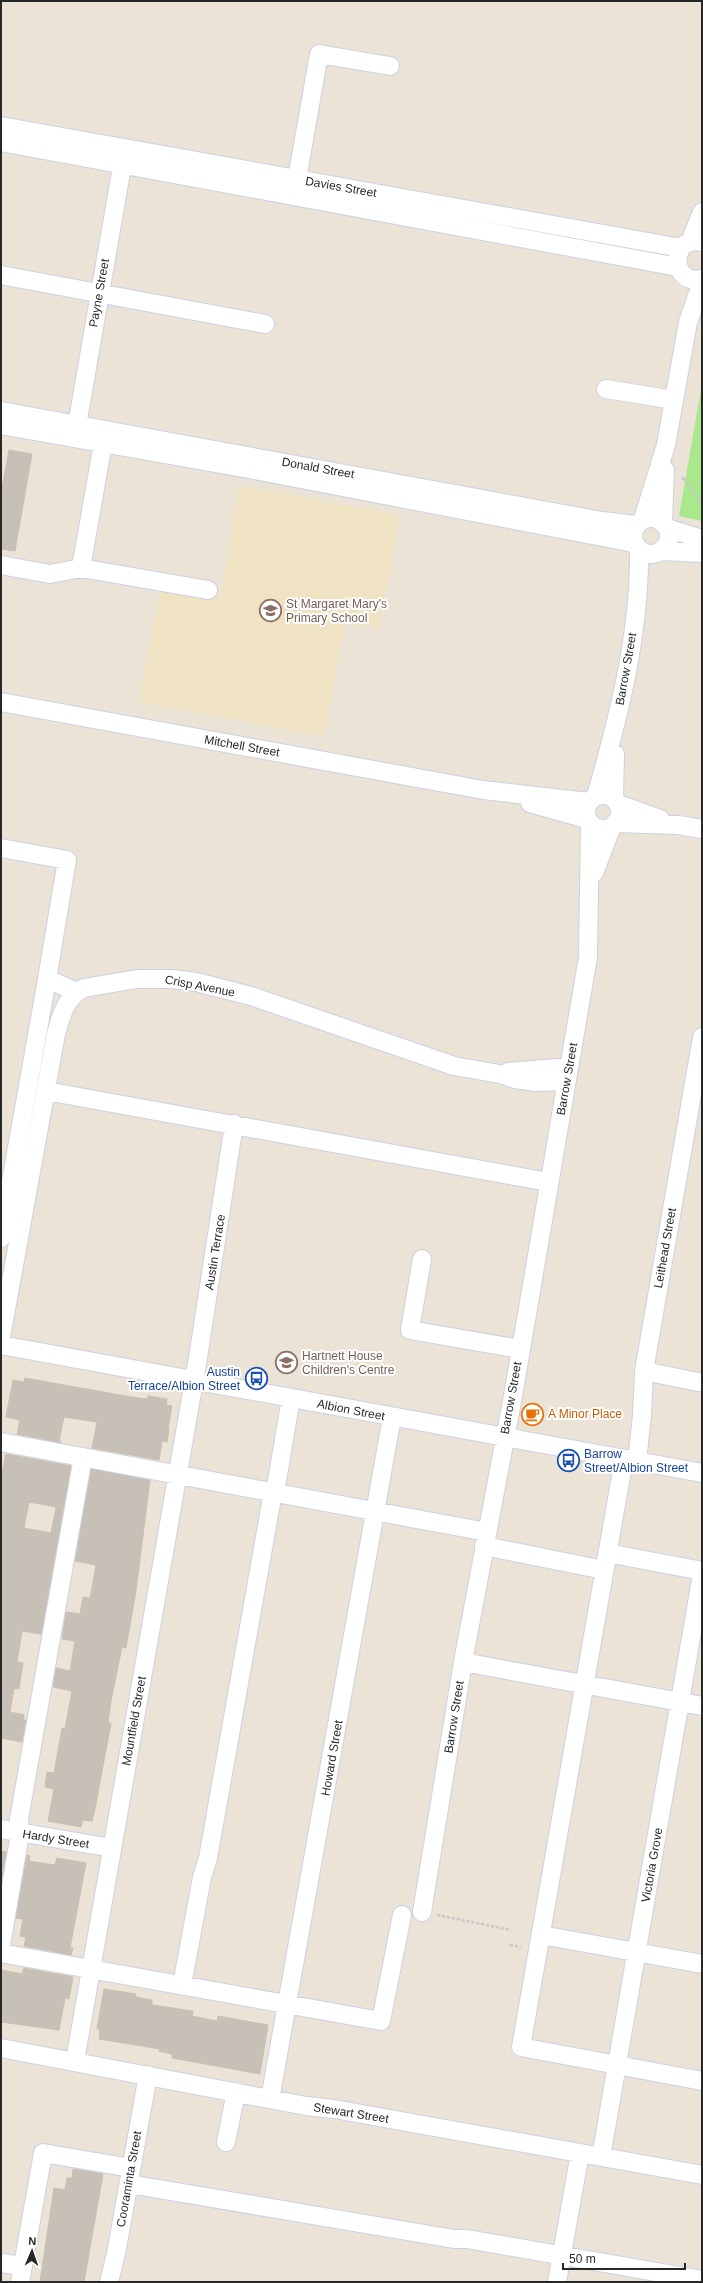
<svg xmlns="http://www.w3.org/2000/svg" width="703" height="2283" viewBox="0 0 703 2283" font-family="Arial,sans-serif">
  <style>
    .education { fill: #f0e3c3 }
    .green { fill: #a9e98c }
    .building { fill: #c7c0b7; stroke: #c7c0b1; fill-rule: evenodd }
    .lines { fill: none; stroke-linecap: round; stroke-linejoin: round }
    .minor-casing { stroke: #ccd0e3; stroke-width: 20 }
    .path { stroke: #c7c7c7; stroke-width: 2.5; stroke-dasharray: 3 2; stroke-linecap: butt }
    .minor { stroke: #fff; stroke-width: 18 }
    .labels { text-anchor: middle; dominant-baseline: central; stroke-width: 4; stroke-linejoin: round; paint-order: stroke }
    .street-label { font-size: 12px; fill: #272727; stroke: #fff }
    .education-label { font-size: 12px; fill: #785e54; stroke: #fff; text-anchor: start }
    .transit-label { font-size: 12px; fill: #164399; stroke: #fff; text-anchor: end }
    .food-label { font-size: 12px; fill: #c56008; stroke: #fff; text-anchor: start }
  </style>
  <rect width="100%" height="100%" fill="#ece3d7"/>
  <path class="education" d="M239,486L400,515L379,629L345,622L324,736L138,702L161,588L221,599Z"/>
  <path class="green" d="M702,383V521L679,516Z"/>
  <path class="building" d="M9,450L32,454L15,551L1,549V494Z
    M25,1378L131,1397L148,1399V1396L167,1399L166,1405L172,1406L168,1429H169L167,1442L162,1441L159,1460L92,1448L97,1422L64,1417L59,1442L62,1443L17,1434L20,1420L6,1417L13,1380L24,1382Z
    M6,1454L71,1466L41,1634L22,1631L17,1662L23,1663L19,1689L14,1688L10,1712L24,1715L23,1720H26L22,1742L1,1738V1479ZM29,1502L56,1507L51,1533L24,1528Z
    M91,1469L150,1480L136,1591L126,1648L122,1647L111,1701L108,1723H111L95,1809L92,1821L83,1820L81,1827L48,1821L54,1789L45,1787L47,1772L54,1773L62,1728L65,1729L72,1691L53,1687L56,1668L70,1671L75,1641L62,1639L66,1612L80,1614L83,1597L90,1598L96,1565L75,1561Z
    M1,1851L6,1852L1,1883Z
    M27,1855L30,1856L29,1861L55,1865L57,1858L86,1863L70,1948H73L71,1955L24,1946L26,1937L20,1936L23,1919L16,1918Z
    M24,1968L73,1977L69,1999L65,1998L59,2030L1,2022V1970L22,1974Z
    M104,1989L136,1994V1997L152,2000V2005L193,2011L192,2016L217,2021L218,2016L268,2025L260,2074L172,2058V2054L159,2051L160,2049L99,2039L100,2029H97Z
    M73,2169L103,2174L84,2282H40L54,2188L65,2190L67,2178H72Z"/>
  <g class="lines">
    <defs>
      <path id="minor" d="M1,126L681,248
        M1,142L678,267
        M297,179L319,54L390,66
        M690,242L702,212
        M702,242C670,234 669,286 702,279
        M1,275L265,324
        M606,389L674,400
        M1,411L602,521L636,525
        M1,425L249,469L634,543
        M75,437L124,155
        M103,443L81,568L208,590
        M633 536a18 18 0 1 1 36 0a18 18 0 1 1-36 0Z
        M643,519L666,445L688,322L702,282
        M663,522L665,470
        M667,528L702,539
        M661,551L702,553
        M1,565L50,574L81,568
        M1,702L483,790L589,802
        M586 812a17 17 0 1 1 34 0a17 17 0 1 1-34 0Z
        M596,796C619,716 640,633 639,550
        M614,799L615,754
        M530,803L587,819
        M618,804L660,819
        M615,823L678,825L702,829
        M1,848L67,860L47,979L77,992
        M594,873L612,826
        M508,1072L569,1067
        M46,1091L548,1182
        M1,1238L47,979
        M422,1259L410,1330L520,1349
        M1,1337L56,1034C61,1015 66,997 84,988L137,979H172L196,982L251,996L454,1066L500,1074L515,1079L536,1082L567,1081
        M1,1345L702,1473
        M644,1371L698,1382
        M1,1442L487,1532
        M624,1459L521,2047L702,2081
        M637,1461L642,1415L644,1371L702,1037
        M275,1493L291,1398
        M484,1546L604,1570
        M607,1553L702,1571
        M463,1662L702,1706
        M1,1829L112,1848
        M422,1912L463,1662L513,1396L588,957L590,823
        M541,1935L702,1964
        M1,1946L20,1833L19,1819L83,1457
        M1,1953L381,2021L402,1915
        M182,1985L202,1877L208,1858L273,1492
        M1,2048L306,2106L334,2109L702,2175
        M75,2061L197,1364L234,1124
        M270,2099L392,1417
        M226,2142L236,2092
        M601,2157L702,1574
        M129,2184L454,2239H467L702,2280
        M1,2263L23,2266
        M20,2282L43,2153L131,2168
        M109,2282L116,2254L148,2075
        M557,2282L580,2153"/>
    </defs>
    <use href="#minor" class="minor-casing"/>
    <path class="path" d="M683,480V477L702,504
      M437,1915L511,1930
      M510,1945L521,1947"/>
    <use href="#minor" class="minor"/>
  </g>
  <defs>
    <symbol id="school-ring" viewBox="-11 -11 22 22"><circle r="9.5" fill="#fff" stroke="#8d6e63" stroke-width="1.5"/><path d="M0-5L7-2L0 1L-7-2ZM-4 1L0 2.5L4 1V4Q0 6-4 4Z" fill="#8d6e63"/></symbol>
    <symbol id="bus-ring" viewBox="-11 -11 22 22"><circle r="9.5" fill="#fff" stroke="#1a4fb4" stroke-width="1.5"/><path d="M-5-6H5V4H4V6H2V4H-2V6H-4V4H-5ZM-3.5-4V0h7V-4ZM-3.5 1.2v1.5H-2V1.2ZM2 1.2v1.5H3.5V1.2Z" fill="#1a4fb4"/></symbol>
    <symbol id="cafe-ring" viewBox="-11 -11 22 22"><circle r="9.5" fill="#fff" stroke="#e8710a" stroke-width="1.5"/><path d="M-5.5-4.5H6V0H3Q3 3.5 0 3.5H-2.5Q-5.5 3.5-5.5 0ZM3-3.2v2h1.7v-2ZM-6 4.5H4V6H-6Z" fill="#e8710a"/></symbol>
  </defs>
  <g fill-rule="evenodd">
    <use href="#school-ring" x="258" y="598" width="25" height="25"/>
    <use href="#school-ring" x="274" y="1350" width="25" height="25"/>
    <use href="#bus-ring" x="244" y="1366" width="25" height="25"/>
    <use href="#cafe-ring" x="520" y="1402" width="25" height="25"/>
    <use href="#bus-ring" x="556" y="1448" width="25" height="25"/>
  </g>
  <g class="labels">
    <g class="street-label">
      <text transform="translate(341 187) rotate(10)">Davies Street</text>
      <text transform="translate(99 293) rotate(-80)">Payne Street</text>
      <text transform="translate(318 468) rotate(10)">Donald Street</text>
      <text transform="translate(626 669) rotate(-80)">Barrow Street</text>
      <text transform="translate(242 746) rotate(10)">Mitchell Street</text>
      <text transform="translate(200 986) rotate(11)">Crisp Avenue</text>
      <text transform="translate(567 1079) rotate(-80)">Barrow Street</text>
      <text transform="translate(665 1248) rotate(-80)">Leithead Street</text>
      <text transform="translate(215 1252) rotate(-81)">Austin Terrace</text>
      <text transform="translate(511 1398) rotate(-80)">Barrow Street</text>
      <text transform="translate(351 1410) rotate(11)">Albion Street</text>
      <text transform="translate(454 1717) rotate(-81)">Barrow Street</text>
      <text transform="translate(134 1721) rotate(-80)">Mountfield Street</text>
      <text transform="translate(332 1758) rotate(-80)">Howard Street</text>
      <text transform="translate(56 1839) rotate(9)">Hardy Street</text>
      <text transform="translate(652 1865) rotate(-80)">Victoria Grove</text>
      <text transform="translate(351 2113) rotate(9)">Stewart Street</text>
      <text transform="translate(129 2179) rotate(-80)">Cooraminta Street</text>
    </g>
    <g class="education-label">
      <text x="286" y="604">St Margaret Mary's<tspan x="286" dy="14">Primary School</tspan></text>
      <text x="302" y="1356">Hartnett House<tspan x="302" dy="14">Children's Centre</tspan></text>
    </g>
    <g class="transit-label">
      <text x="240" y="1372">Austin<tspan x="240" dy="14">Terrace/Albion Street</tspan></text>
      <text x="584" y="1454" text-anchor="start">Barrow<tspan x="584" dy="14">Street/Albion Street</tspan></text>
    </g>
    <g class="food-label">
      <text x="548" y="1414">A Minor Place</text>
    </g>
  </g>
  <rect width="703" height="2283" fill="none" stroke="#272727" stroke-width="4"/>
  <g transform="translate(32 2251) rotate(2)" stroke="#ffffff" stroke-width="3" paint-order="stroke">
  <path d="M0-3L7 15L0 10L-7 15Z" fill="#272727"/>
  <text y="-6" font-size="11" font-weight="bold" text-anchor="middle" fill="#272727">N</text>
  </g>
  <path d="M563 2263v6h122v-6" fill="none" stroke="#272727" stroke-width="2"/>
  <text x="569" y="2263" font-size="12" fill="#272727" stroke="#ffffff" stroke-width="3" paint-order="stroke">50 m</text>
</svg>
